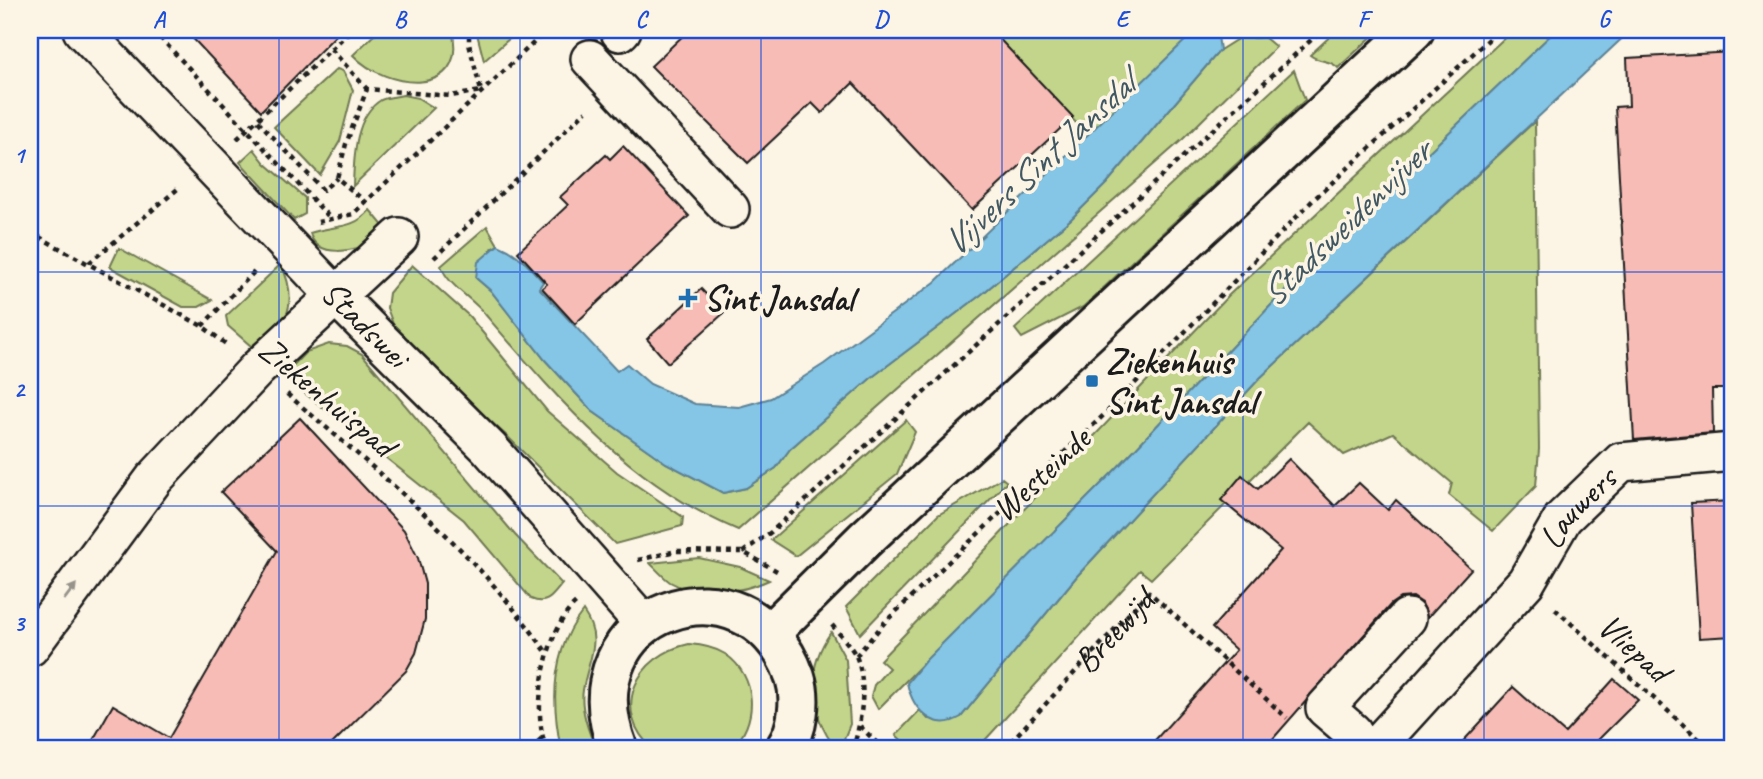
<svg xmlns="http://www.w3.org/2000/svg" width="1763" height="779" viewBox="0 0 1763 779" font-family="Caveat,sans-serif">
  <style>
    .green { fill: #c2d58a; stroke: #6f7853; stroke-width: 2 }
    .water { fill: #85c5e5; stroke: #5b8195; stroke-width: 2 }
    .building { fill: #f8bcb6; stroke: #1c1c1c; stroke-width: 2 }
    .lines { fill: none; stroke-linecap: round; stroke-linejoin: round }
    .street-casing { stroke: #1c1c1c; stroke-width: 42 }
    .secondary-casing { stroke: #1c1c1c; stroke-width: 44 }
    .path { stroke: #1c1c1c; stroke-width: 4.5; stroke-dasharray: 5 5; stroke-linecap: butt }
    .street { stroke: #fcf5e5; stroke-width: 37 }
    .secondary { stroke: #fcf5e5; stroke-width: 38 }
    .oneway { fill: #97938b }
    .grid { fill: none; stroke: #1d4ed8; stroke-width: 2; stroke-opacity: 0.55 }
    .poi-dot { fill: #1f6fb2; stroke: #fcf5e5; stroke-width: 2.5 }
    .labels { text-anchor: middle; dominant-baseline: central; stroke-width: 7; stroke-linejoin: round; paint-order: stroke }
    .poi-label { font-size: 35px; font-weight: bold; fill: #1c1c1c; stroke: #fcf5e5; text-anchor: start }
    .street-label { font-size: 35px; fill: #1c1c1c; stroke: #fcf5e5 }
    .water-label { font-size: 37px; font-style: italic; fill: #415762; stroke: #fcf5e5 }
    .neatline { fill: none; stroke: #1d4ed8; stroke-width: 2.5 }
    .grid-label { font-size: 23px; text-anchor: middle; font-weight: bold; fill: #1d4ed8 }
  </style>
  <rect width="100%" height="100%" fill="#fcf5e5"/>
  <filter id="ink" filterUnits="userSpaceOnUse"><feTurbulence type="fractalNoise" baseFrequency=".0143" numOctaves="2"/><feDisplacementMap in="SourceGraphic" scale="14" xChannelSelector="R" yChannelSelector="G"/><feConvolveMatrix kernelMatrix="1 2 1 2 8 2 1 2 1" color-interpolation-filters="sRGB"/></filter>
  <g filter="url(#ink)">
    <path class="green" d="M379,30H452C469,99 386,90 353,55Z
      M476,30H519L484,61Z
      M995,30H1196L1088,136L995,34Z
      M1337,30H1379L1338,68C1331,59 1319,63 1310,55Z
      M1513,30H1556L1293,282L1116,469L878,709L871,696L874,685L889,668L880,660L1229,295Z
      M1247,33L1254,38L1264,37L1276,47L1183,139L738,530C630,485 558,399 484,313C470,297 448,285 441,266L487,226L498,245L491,249L476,278L491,291L545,360L592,411L666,463L723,493L746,488L776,468L790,449L871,378L982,294L1071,219L1107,183L1220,50Z
      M337,69L343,71L353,90L340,141L320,175L274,127Z
      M1294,70L1305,100L1083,307L1022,338L1015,329Z
      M403,95L418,98L434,108L353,186C354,160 354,116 381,100C387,97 396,97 403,95Z
      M1535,121L1539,449L1536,486L1493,531L1449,495L1452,483L1393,433L1344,455L1308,422L1151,579L1140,570L977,749H911L896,735L920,710L928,719L961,717L1077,576L1260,378Z
      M254,149L265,163L305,198V214L294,220L240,162Z
      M370,210L385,228C382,232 378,238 374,241C357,252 316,259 310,233C333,225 354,230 370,210Z
      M119,248L212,300L199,307H183L110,267Z
      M281,264C298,300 291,330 251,346L228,326L226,316Z
      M412,265L469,316L547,411L617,472L683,517L682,526L615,544L508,437L399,340L387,308L389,293Z
      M329,344L347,346L362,354L515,535L562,584C552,596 547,606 531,599L464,520L283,376L306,352Z
      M906,420L915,432L897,474L796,556L771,540Z
      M1002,478L1007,482L860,634L846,607L938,515Z
      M699,558L740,567L769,580C741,593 699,599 670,582C663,577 656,569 650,563Z
      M583,611C604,641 588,658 583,690C580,708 589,733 596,749H561C551,702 551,651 583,611Z
      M831,632L846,660L850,724L840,749H836C809,713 804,670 831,632Z
      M689,644C702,645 714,647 725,654C758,676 759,724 731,749H653C609,710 637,655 689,644Z"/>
    <path class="water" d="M1196,30H1206L1218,36L1220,50L1107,183L1071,219L982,294L871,378L790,449L776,468L746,488L723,493L666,463L592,411L545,360L491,291L476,278L478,262L498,245C518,253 529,266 543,282L539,288L617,371L627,364L650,384L695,404L739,407L771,398L824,364L935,282Z
      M1556,30H1631L1260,378L1077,576L961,717C934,733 913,710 907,683L925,661L1116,469L1293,282Z"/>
    <path class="building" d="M185,30H341L261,111Z
      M689,30H991L1073,117L972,210L853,83L822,113L812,103L748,163L651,66Z
      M1733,52V389H1712L1713,433L1634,440L1615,107L1629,106L1627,58Z
      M623,146L689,216L575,324L542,288L547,284L518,252L568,205L560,197L606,155L610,159Z
      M701,289L724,313L668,363L647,339Z
      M300,418L404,530L418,558L425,584V619L416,653L406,671L327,749H88L113,705L169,738L277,551L221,492Z
      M1289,459L1335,506L1359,483L1388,510L1396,500L1471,569L1427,618L1422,603L1413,597L1400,598L1391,604L1264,749H1147L1236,650L1212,628L1281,550L1221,500L1242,475L1258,489Z
      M1733,501V636L1699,638L1691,503Z
      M1614,679L1638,700L1589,749H1456L1513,687L1565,733Z"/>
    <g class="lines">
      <defs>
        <g id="street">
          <path d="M82,30L335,295L489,448L644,624"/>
          <path d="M620,32L622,30"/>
          <path d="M590,59L730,209"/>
          <path d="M30,647L154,479L258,368L399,237"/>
          <path d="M1353,732L1325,708L1407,618"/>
          <path id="s2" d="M1374,749L1526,582L1563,518L1621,462L1733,452"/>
        </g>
        <path id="secondary" d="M770,633L864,540L1414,30
          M618,749C563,610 749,546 795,677C802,699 798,730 785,749"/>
      </defs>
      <use href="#street" class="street-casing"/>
      <use href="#secondary" class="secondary-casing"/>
      <g class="path">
        <path d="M153,30L331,219"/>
        <path d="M331,49L367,89"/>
        <path d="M258,121L323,190L337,178"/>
        <path d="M237,139L351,30"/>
        <path d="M367,203L337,178L346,144L367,89L451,96L481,91L469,44V30"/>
        <path d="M318,222L353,214L547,30"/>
        <path d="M30,232L202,326L226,344"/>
        <path d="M434,258L586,111"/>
        <path d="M89,263L180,187"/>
        <path d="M202,326L257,269"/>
        <path d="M287,394C383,476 474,549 547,653"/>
        <path d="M743,552L771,532L1322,30"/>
        <path d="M638,560L676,551L743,552L777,571"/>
        <path d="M1555,609L1710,749"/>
        <path d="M832,625C840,635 851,646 856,656C868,684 861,722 853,749"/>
        <path d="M856,656L885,622L1107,412L1313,200L1499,30"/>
        <path d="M860,726L883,749"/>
        <path d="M531,749L542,738"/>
        <path d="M547,749C530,713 545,629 576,603"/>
        <path id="s1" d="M1004,749L1149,592L1287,718"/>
      </g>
      <use href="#street" class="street"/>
      <use href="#secondary" class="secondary"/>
    </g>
    <defs><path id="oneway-solid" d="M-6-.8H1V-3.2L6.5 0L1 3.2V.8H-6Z" transform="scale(1.75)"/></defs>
    <use class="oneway" href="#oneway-solid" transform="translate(70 592) rotate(-53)"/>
  </g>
  <path class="grid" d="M279,30V749M520,30V749M761,30V749M1002,30V749M1243,30V749M1484,30V749M30,272H1733M30,506H1733"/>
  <g class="poi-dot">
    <path d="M684.5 287.5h7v7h7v7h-7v7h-7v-7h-7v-7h7z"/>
    <rect x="1085" y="374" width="14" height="14" rx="3.5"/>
  </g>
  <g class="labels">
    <g class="poi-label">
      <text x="704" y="298">Sint Jansdal</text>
      <text x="1106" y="361">Ziekenhuis<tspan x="1106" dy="40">Sint Jansdal</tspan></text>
    </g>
    <g class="street-label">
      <text transform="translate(365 324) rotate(45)">Stadswei</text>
      <text transform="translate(327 397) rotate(40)">Ziekenhuispad</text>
      <text transform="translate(1041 474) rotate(-43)">Westeinde</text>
      <text stroke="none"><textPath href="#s2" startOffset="317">Lauwers</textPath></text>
      <text stroke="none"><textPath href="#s1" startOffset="161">Breewijd</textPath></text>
      <text transform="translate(1634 648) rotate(42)">Vliepad</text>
    </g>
    <g class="water-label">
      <text transform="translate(1038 164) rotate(-43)">Vijvers Sint Jansdal</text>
      <text transform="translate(1345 223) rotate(-44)">Stadsweidenvijver</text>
    </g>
  </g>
  <rect width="1763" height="779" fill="none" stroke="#fcf5e5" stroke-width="77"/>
  <rect x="38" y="38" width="1686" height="702" class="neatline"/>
  <g class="grid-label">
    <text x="159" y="27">A</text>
    <text x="400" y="27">B</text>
    <text x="641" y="27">C</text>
    <text x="881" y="27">D</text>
    <text x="1122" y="27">E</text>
    <text x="1363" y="27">F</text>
    <text x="1604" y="27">G</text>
    <text x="19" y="163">1</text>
    <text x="19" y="397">2</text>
    <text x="19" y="631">3</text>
  </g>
</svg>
